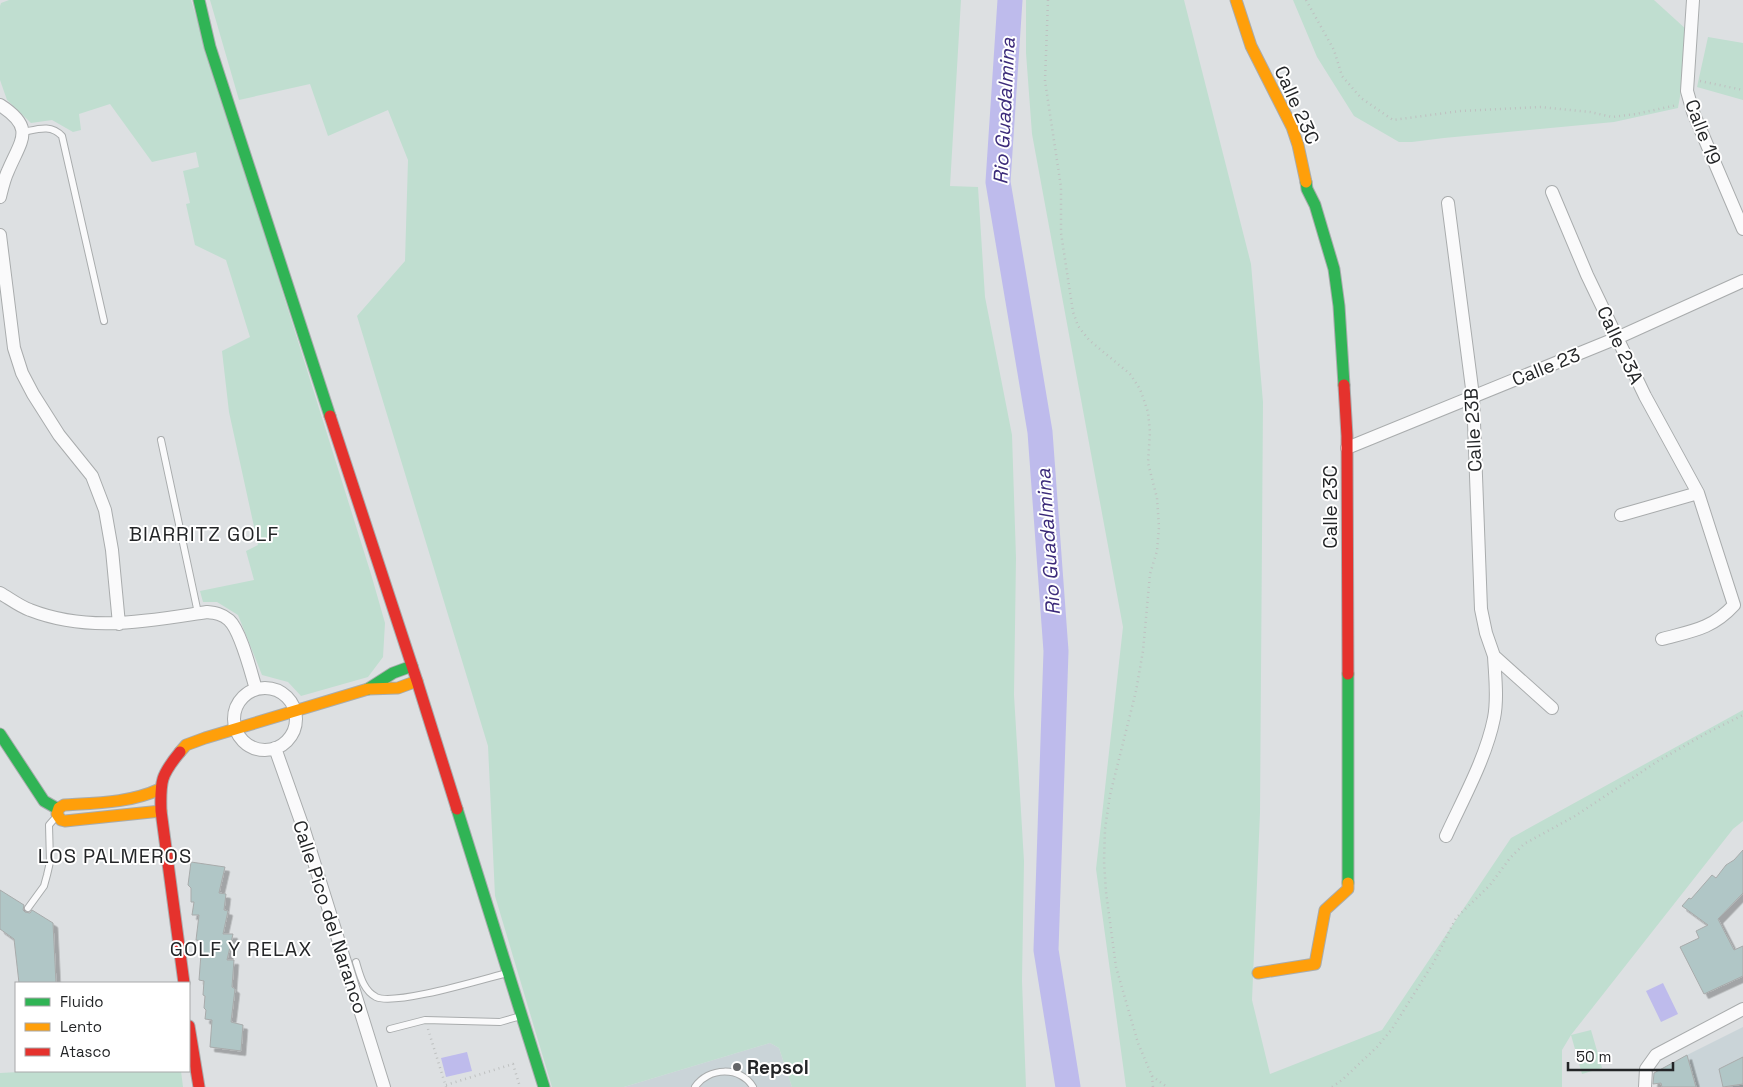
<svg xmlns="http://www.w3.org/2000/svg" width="1743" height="1087" viewBox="0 0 1743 1087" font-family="'Space Grotesk',sans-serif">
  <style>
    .built { fill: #cad4d8 }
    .green { fill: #c0ded0 }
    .water { fill: #bebbec }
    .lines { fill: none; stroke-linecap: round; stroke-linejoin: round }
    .river { stroke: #bebbec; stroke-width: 25 }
    .building { fill: #b0c6c6; stroke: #a8abab; filter: url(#shadow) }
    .lane-casing { stroke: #a9acad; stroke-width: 8 }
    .street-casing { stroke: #a9acad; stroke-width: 14 }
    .fast-casing { stroke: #a9acad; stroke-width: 13 }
    .slow-casing { stroke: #a9acad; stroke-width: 13 }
    .jam-casing { stroke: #a9acad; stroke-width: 13 }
    .path { stroke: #bec0c0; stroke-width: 2.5; stroke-dasharray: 1 4; stroke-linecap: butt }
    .lane { stroke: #fafafb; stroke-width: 6 }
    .street { stroke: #fafafb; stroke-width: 12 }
    .fast { stroke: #30b455; stroke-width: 11 }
    .slow { stroke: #ff9f0a; stroke-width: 11 }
    .jam { stroke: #e5322d; stroke-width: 11 }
    .poi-dot { fill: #646668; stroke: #fff; stroke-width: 2 }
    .labels { text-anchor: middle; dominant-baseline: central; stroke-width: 4; stroke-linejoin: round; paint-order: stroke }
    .street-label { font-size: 19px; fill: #232527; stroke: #fff }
    .poi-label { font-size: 19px; font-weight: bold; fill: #232527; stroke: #fff; text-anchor: start }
    .water-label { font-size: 20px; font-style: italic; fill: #3c2b7a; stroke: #fff }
    .neighbourhood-label { font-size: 20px; letter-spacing: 1px; fill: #232527; stroke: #fff }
  </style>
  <defs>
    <filter id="shadow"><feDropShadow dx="4.5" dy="4.5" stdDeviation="0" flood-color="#0004"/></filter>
  </defs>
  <rect width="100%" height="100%" fill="#dde0e2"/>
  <path class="built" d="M1743,1027V1087H1696L1687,1055Z
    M770,1043L779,1048L792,1087H624Z"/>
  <path class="green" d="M9,0H191L371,574L385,623L383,657L368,677L301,696L288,682L262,675L238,615L217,602H203L200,591L254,580L246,551L258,545L229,412L222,351L250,337L226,260L195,245L186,204L190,203L183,171L199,167L196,152L152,162L110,104L79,114L81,130L73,132L52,120L31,123L7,100L0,80V6L1,3Z
    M210,0H961L950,186L978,187L985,297L1012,435L1016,558L1014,695L1024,861L1022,981L1026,1087H792L779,1048L770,1043L624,1087H552L495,896L488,746L357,316L405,261L408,160L388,110L328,136L310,84L239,100Z
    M1026,0H1184L1251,264L1263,402L1260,813L1252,1000L1270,1074L1382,1030L1511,838L1743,710V821L1733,829L1571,1035L1591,1030L1602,1068L1582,1074L1571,1035L1562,1050V1087H1126L1096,869L1123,627L1032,134L1026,53Z
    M1293,0H1654L1687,30L1682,85L1678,108L1614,122L1444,138L1412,142H1399L1354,116L1317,57Z
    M1708,37L1743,43V100L1697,87Z
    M37,1071H181L183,1087H0V1073Z"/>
  <path class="water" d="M1663,983L1678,1014L1661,1022L1646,991Z
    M467,1052L472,1071L446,1077L441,1058Z"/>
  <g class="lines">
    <path class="river" d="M1010,0L998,182L1040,432L1056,651L1046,950L1068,1087"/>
  </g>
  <path class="building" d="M1743,850V893L1718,919L1734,950L1743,946V976L1704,994L1680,947L1699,938L1696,931L1708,925L1682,906L1689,898L1691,899L1712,875L1716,878L1726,865L1734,860Z
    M191,862L225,867L219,893L226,894L224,910L228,911L223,934H233L227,960H234L232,987L235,989L231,1022L243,1025L241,1051L210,1047L212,1020L205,1019L206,1010L204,1008L205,996L203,995L204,981L199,980L202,941L196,940L199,915H192L194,902H191V888L188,885Z
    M0,890L24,905L23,910L25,912L30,913L32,910L53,923L56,983H19L14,939L0,929Z
    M1687,1055L1696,1087H1662L1661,1083L1653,1084L1654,1073Z
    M1743,1057V1084L1723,1087L1719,1069Z"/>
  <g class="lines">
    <defs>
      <path id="lane" d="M23,132C38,129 51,124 62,136L104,321
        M161,440L198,613
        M28,908L44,886L47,875L50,862L49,825L56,817
        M356,962C360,975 363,990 376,997C395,1006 483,979 507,973
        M390,1029L425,1020L500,1022L521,1016
        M695,1087C708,1067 741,1066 753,1087"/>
      <path id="street" d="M1693,0L1687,91L1693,112L1743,229
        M0,105C36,128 21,140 8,171C4,179 2,189 0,197
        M1552,192L1587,275L1645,396L1698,493L1734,605C1712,629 1692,631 1662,639
        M1448,203L1473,396L1481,609L1486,633L1494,656L1552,708
        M0,235L14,348L22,373L33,394L59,435L92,476L105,510L112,550L119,624
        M1347,448L1617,338L1743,281
        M1621,515L1698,493
        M0,593C9,598 19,606 30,610C89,633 147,621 207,612C216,613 222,614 229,620C241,631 251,673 256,689
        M234 719a31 31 0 1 1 62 0a31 31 0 1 1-62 0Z
        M275,748L304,830L384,1087
        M1446,836C1463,799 1486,758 1494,718C1498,698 1495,676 1494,656
        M1645,1087L1646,1069L1656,1055L1743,1009"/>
      <path id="fast" d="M199,0L210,47L330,416
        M1306,182L1307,189L1315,205L1334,269L1339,306L1344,385
        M1348,674V883
        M368,689L393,673L412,666
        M0,734L44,801L58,809
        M457,809L544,1087"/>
      <path id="slow" d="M1236,0L1251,46L1292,127L1298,145L1306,182
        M180,752L186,745L205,738L368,689L398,688L417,681
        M160,789C130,803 97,803 64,805L59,808L57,814L61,820L65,821L161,811
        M1258,973L1315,964L1325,910L1348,889V883"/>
      <path id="jam" d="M1344,385L1347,436L1348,674
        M330,416L417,681L457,809
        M180,752C161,775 160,781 161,811L184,983
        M189,1026L199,1087"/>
    </defs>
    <use href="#lane" class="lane-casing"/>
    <use href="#street" class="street-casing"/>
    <use href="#fast" class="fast-casing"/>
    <use href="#slow" class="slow-casing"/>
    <use href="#jam" class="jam-casing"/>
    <path class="path" d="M1048,0L1045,81L1061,187V233L1073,312L1078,326L1089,340L1130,374L1140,389L1148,412L1150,432L1148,463L1157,498L1159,527L1157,551L1150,574L1143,651L1136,691L1110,795L1105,829L1104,861L1106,892L1116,967L1138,1043L1152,1076L1153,1087
      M1306,0L1334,50L1342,76L1361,98L1393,120L1460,111L1541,107L1590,112L1612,117L1636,114L1677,105
      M1700,81L1743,90
      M428,1029L446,1087
      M1152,1076L1167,1087
      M446,1085L513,1064L520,1087
      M1332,1087L1342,1080L1377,1047L1392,1029L1434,962L1456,918L1490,885L1510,858L1524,844L1575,816L1658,761L1707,733L1743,715"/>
    <use href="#lane" class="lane"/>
    <use href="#street" class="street"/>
    <use href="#fast" class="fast"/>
    <use href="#slow" class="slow"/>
    <use href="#jam" class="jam"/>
  </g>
  <circle class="poi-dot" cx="737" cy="1067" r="5"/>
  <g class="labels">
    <g class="street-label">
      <text transform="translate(1297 105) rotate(66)">Calle 23C</text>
      <text transform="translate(1703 132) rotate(69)">Calle 19</text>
      <text transform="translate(1620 345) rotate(65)">Calle 23A</text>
      <text transform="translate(1546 367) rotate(-22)">Calle 23</text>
      <text transform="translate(1473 430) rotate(-93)">Calle 23B</text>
      <text transform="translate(1330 507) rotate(-90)">Calle 23C</text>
      <text transform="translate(330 917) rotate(72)">Calle Pico del Naranco</text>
    </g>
    <g class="poi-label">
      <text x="747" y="1067">Repsol</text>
    </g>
    <g class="water-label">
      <text transform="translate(1004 111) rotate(-87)">Rio Guadalmina</text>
      <text transform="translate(1048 542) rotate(-94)">Rio Guadalmina</text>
    </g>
    <g class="neighbourhood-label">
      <text x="204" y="534">BIARRITZ GOLF</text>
      <text x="115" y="856">LOS PALMEROS</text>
      <text x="241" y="949">GOLF Y RELAX</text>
    </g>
  </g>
  <rect x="15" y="982" width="175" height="90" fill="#ffffff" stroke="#a7a8a9"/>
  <rect x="25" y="998" width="25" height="8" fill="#30b455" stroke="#a7a8a9"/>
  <text x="60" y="1007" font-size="15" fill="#232527">Fluido</text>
  <rect x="25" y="1023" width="25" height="8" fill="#ff9f0a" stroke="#a7a8a9"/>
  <text x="60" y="1032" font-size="15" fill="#232527">Lento</text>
  <rect x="25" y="1048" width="25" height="8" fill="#e5322d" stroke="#a7a8a9"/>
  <text x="60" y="1057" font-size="15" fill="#232527">Atasco</text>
  <path d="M1568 1062v8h105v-8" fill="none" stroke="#232527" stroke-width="2.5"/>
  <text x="1576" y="1062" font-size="15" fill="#232527" stroke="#ffffff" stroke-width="4" paint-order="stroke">50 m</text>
</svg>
